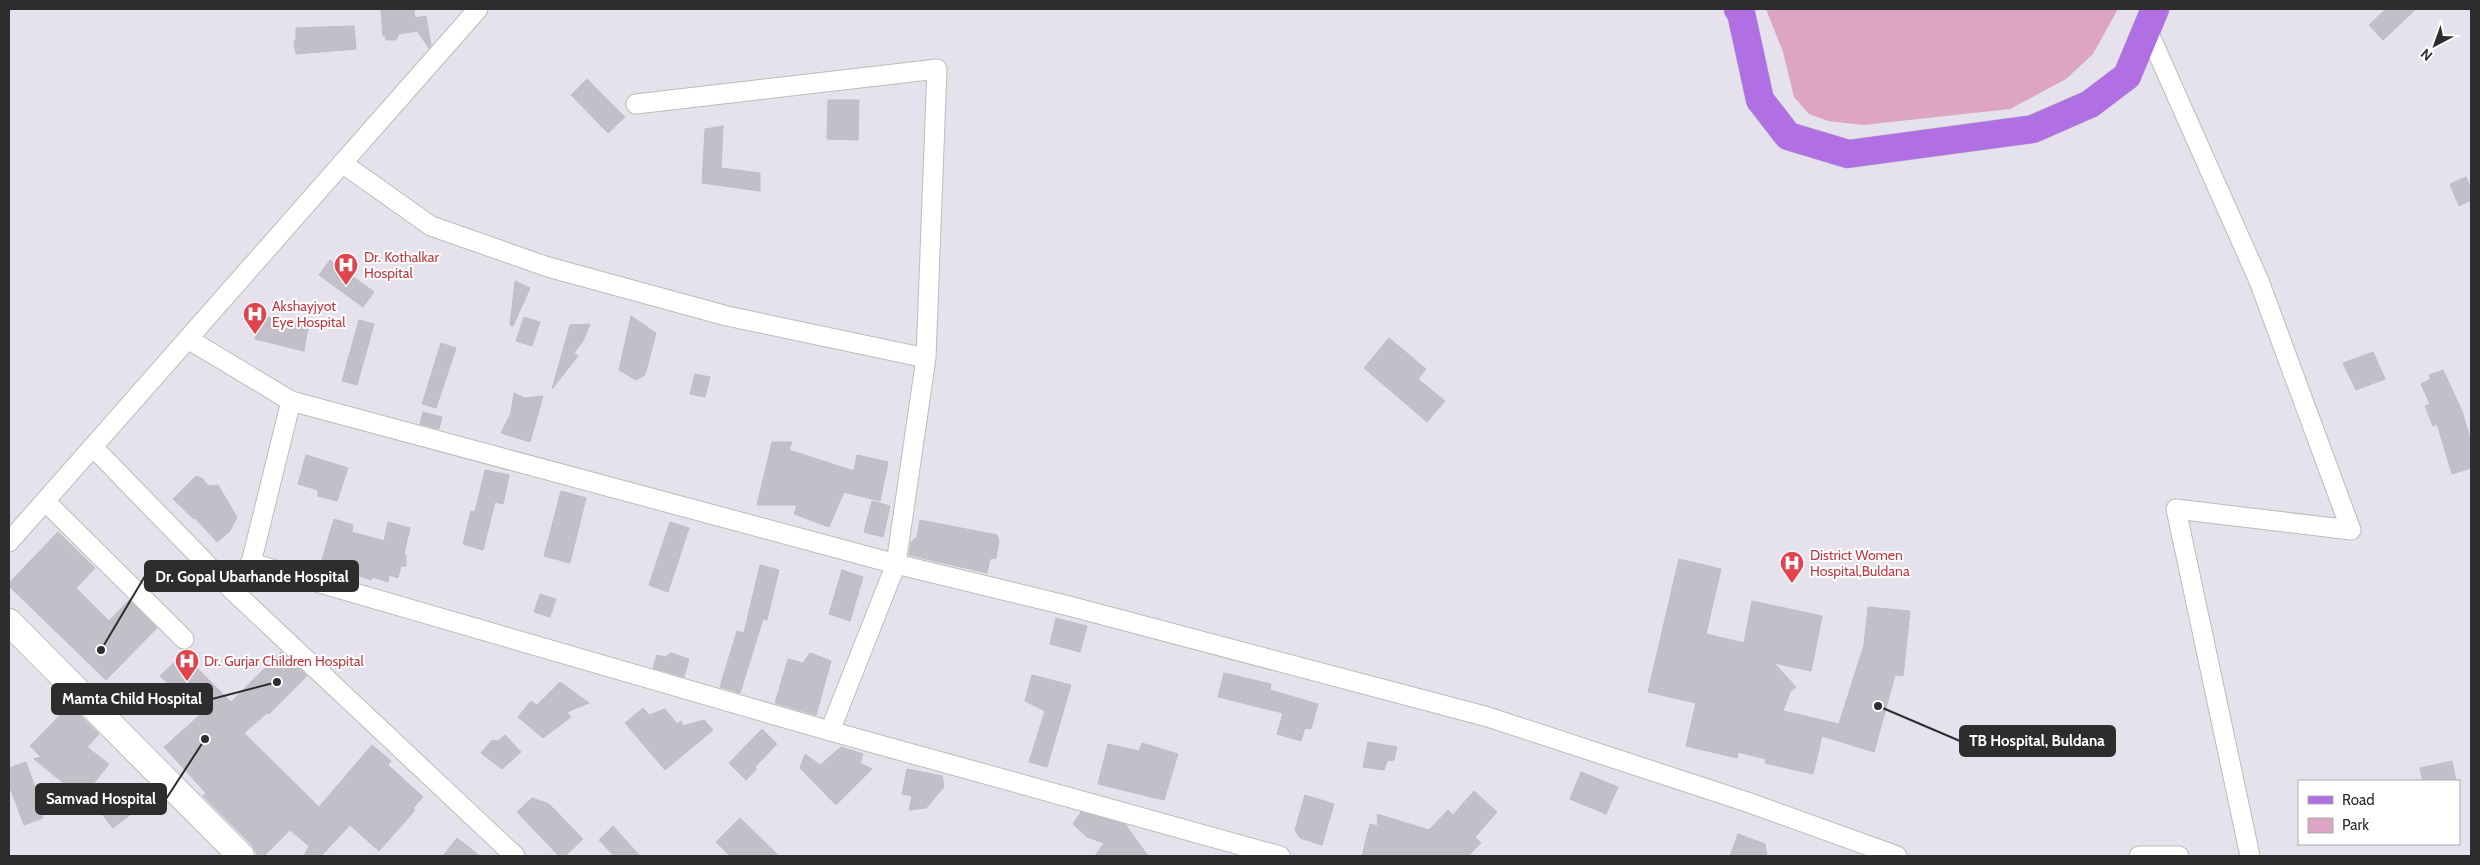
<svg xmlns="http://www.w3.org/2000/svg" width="2480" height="865" viewBox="0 0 2480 865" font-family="Cabin,sans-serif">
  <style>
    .green { fill: #dda4c3 }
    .building { fill: #c3bfc9; stroke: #c1bbc8 }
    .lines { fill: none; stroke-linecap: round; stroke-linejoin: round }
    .street-casing { stroke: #b9bfb4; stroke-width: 21 }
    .secondary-casing { stroke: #b9bfb4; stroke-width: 28 }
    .primary-casing { stroke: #c4c4c4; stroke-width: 29 }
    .street { stroke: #fff; stroke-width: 19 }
    .secondary { stroke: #fff; stroke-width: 26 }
    .primary { stroke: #b06fe3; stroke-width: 28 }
    .labels { text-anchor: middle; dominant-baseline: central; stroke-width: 4; stroke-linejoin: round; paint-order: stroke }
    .health-label { font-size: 14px; fill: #be3a42; stroke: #fff; text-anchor: start }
    .leader { fill: none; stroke: #2d2d2d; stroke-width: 2 }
    .callout-dot { fill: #2d2d2d; stroke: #fff; stroke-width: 2 }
    .callout { fill: #2d2d2d; stroke: #2d2d2d; stroke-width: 2 }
    .callout-label { font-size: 15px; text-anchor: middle; font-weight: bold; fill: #fff }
  </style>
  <rect width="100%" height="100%" fill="#e5e1ed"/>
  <path class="green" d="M1766,9H2118L2093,54L2066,79L2010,109L1863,125L1828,121L1809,114L1794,97L1783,52Z"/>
  <path class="building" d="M381,9H414L415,18L426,16L431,45L429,48L417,31L399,34L396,40H386V36H383Z
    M2386,9H2416L2383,40L2369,25Z
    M354,26L356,49L296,54L294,42L296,38V28Z
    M587,79L625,117L608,133L571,95Z
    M828,100H859L858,140L827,139Z
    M723,126L721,168L760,173V191L702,183L705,129Z
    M2466,177L2471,190V200L2459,206L2450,184Z
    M330,260L374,292L363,307L319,275Z
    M515,281L530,288L513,326L510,325Z
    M260,315L308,327L304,351L255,339Z
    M631,316L656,333L645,375L636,380L619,370Z
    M524,317L540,322L532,346L516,341Z
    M359,320L374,324L357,385L342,381Z
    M590,324L583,341L574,353L578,356L552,389L570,325Z
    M1389,338L1426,369L1418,379L1445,401L1427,422L1364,368Z
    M441,343L456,348L436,408L422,404Z
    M2373,352L2385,379L2356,390L2343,363Z
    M2443,370L2462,411L2471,442V468L2452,474L2437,424L2433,426L2425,406L2430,404L2421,384L2431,379L2429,375Z
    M695,374L710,377L705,397L690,394Z
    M514,393L525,398L543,396L530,442L501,433L511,413Z
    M423,412L442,417L439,429L420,424Z
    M772,442H792L789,450L854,471L857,455L888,462L880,501L844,492L829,527L794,514L797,505H757Z
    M306,455L348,468L337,501L318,496V490L298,484Z
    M485,470L509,475L503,504L495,502L483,550L463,544L471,511L475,512Z
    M196,476L203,479L208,486L218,485L237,517L230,531L217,542L195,518L194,519L173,499Z
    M561,491L586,498L570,563L544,556Z
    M872,501L890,506L883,537L864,532Z
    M334,519L353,525L352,532L384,541L388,522L410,528L404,553L406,556V566H401L398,578L389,575L388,582L372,577L371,580L321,563Z
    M920,520L997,535L999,541L996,558L990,559L987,573L909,555L911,542L917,537Z
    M670,522L689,528L668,592L649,585Z
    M58,532L95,568L76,588L109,621L129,600L157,628L106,680L9,586V583Z
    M1679,559L1721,569L1706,634L1744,643L1752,601L1822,616L1811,671L1774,663L1796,687L1790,692L1783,711L1839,724L1864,645L1868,607L1910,611L1903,676L1895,675L1874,752L1822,736L1813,774L1765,763L1766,759L1738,752L1737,758L1686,746L1696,703L1648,692Z
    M760,565L779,570L767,620L763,619L740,693L720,687L737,631L744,633Z
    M842,570L863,577L850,621L829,614Z
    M540,594L556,599L550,617L534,612Z
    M1056,618L1087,626L1080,652L1050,644Z
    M281,652L307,676L269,714L267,713L244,733L319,807L372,745L391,761L388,765L423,797L413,808L415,810L409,817L379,851L350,825L321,856H304L309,846L290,830L264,856H258L252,845L203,796L206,793L164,747L200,715L160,676L183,654L231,702Z
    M671,653L689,659L684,677L653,668L657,655L665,657Z
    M810,653L831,661L816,715L775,703L788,659L803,663Z
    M1224,673L1271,684L1270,690L1318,704L1311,729L1305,728L1301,741L1277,734L1283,713L1218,697Z
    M1032,675L1071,685L1047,767L1029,762L1045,711L1025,701Z
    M560,682L589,703L567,712L571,717L543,738L518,717L531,701L537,705Z
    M70,705L99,734L87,747L109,764L82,798L34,759L41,757L30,746Z
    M643,708L649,715L665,709L677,724L681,721L683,726L704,720L713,730L665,770L625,723Z
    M762,729L777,744L755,767L756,770L746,780L729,763Z
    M505,735L521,752L502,769L481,753L492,740L498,741Z
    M1368,742L1397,747L1394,760L1387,761L1384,770L1363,767Z
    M1142,743L1178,754L1164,800L1098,784L1108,744L1139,751Z
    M841,747L863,754L860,763L872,769L836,805L800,768L805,754L820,765Z
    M2452,761L2456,781H2423L2420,768Z
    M26,762L40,801L37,802L43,818L24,825L9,785V768Z
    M907,769L942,776L944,787L926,808L909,810L912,796L902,794Z
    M1581,772L1618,787L1606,814L1570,799Z
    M1474,791L1497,812L1475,837L1481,843L1468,856H1362L1370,824L1378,826L1377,814L1429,830L1448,810L1453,815Z
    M1305,795L1334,804L1322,845L1300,838L1295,830Z
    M115,796L130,815L113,828L98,809Z
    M532,798L549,804L583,839L565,856H559L517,812Z
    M1081,812L1125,824L1148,856H1095L1104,843L1087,837L1073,824Z
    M740,818L779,856H730L716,842Z
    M613,826L640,856H614L599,840Z
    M1738,834L1765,844L1767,856H1730Z
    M457,838L480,856H443Z"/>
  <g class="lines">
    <defs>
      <path id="street" d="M2147,29L2259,281L2351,530L2176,509L2250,856
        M636,104L937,69L926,358L896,564L830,731
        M342,163L431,226L548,267L727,316L926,358
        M188,339L291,401L896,564L1069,606L1488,717L1747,802L1897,856
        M93,447L228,586L515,856
        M45,501L184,639
        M9,542L478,9
        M251,563L830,731L1280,856
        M228,586L251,563L291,401
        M2139,856H2179"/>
      <path id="secondary" d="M9,622L241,856"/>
      <path id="primary" d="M1738,9L1741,13L1760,100L1788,136L1848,154L2033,129L2090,104L2127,76L2155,9"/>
    </defs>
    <use href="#street" class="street-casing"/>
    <use href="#secondary" class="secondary-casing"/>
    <use href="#primary" class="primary-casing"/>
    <use href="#street" class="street"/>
    <use href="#secondary" class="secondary"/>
    <use href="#primary" class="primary"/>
  </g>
  <defs>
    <symbol id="hospital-pin" viewBox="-11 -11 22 30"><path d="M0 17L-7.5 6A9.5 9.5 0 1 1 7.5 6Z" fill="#e0444e" stroke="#fff"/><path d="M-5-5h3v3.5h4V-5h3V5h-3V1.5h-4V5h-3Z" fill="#fff"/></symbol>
  </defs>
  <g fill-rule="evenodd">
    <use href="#hospital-pin" x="332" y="251" width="28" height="38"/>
    <use href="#hospital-pin" x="241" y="300" width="28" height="38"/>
    <use href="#hospital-pin" x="1778" y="549" width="28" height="38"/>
    <use href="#hospital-pin" x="173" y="647" width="28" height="38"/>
  </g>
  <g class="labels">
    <g class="health-label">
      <text x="364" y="257">Dr. Kothalkar<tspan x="364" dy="16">Hospital</tspan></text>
      <text x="272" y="306">Akshayjyot<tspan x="272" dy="16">Eye Hospital</tspan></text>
      <text x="1810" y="555">District Women<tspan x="1810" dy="16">Hospital,Buldana</tspan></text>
      <text x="204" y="661">Dr. Gurjar Children Hospital</text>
    </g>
  </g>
  <path class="leader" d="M101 650L145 576M277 682L212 699M1878 706L1960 741M205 739L166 799"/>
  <g class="callout-dot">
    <circle cx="101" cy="650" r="5"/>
    <circle cx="277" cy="682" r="5"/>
    <circle cx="1878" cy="706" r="5"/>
    <circle cx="205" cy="739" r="5"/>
  </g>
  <g class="callout">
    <rect x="145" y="561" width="213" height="30" rx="5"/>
    <rect x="52" y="684" width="160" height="30" rx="5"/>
    <rect x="1960" y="726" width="155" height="30" rx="5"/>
    <rect x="36" y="784" width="130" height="30" rx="5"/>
  </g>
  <g class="callout-label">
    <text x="252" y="582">Dr. Gopal Ubarhande Hospital</text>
    <text x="132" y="704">Mamta Child Hospital</text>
    <text x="2037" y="746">TB Hospital, Buldana</text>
    <text x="101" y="804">Samvad Hospital</text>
  </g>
  <rect width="2480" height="865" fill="none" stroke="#2d2d2d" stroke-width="20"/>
  <rect x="2298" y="780" width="162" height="65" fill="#ffffff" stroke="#ababab"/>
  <rect x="2308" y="796" width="25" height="8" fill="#b06fe3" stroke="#ababab"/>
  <text x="2342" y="805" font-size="15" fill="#2d2d2d">Road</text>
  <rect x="2308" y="818" width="25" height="15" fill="#dda4c3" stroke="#ababab"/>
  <text x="2342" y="830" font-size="15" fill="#2d2d2d">Park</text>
  <g transform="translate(2435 45) rotate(221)" stroke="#ffffff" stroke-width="4" paint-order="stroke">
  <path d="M0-4L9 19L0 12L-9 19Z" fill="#2d2d2d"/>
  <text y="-8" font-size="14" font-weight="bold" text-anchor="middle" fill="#2d2d2d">N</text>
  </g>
</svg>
